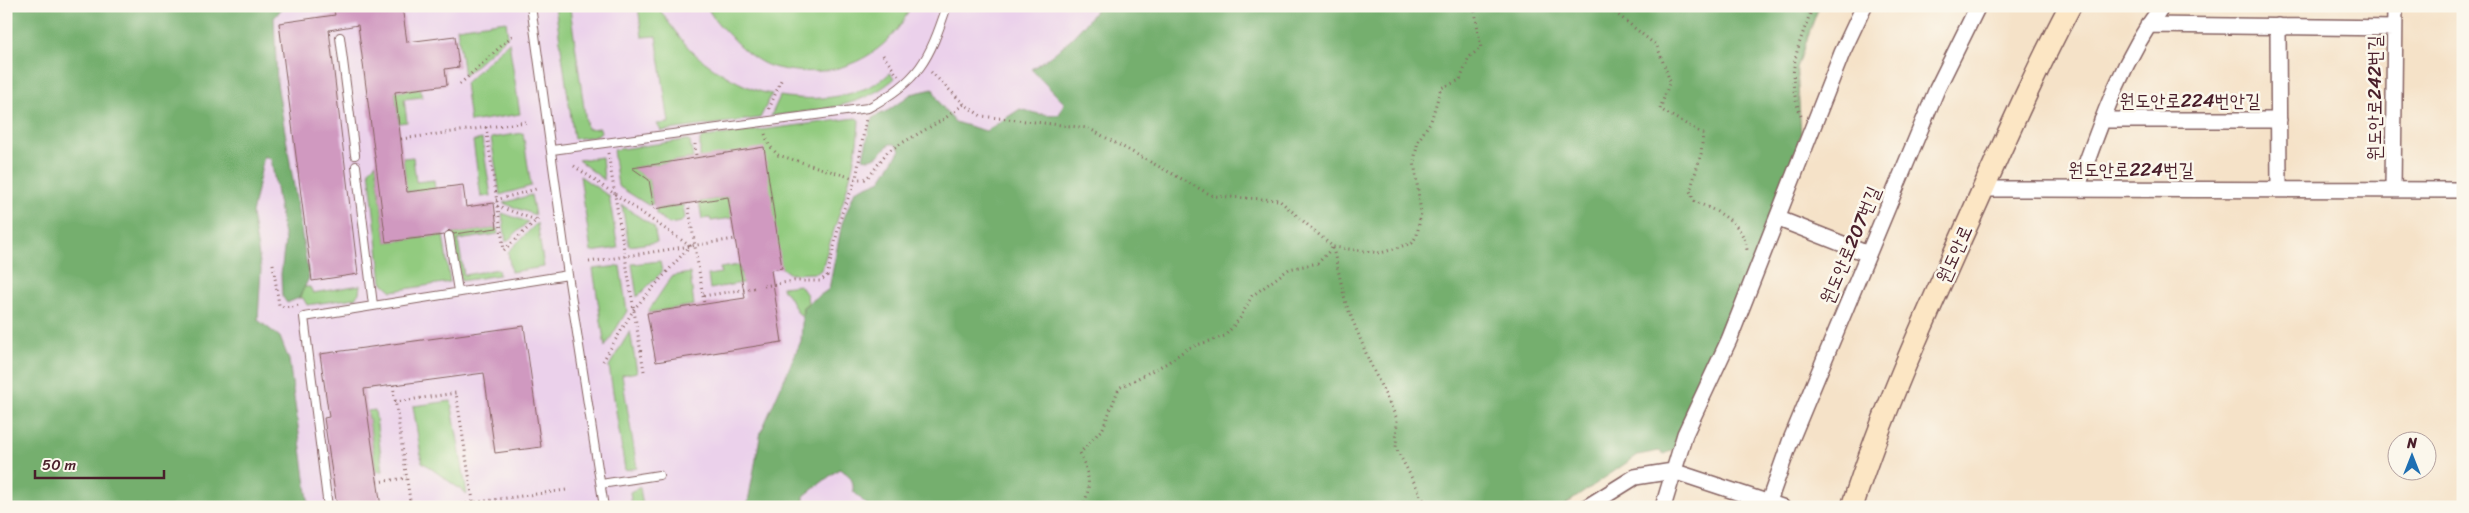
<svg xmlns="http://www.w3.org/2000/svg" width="2469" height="513" viewBox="0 0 2469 513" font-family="Sriracha,'Poor Story',sans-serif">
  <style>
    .built { fill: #ebd1eb }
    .green { fill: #92cb7f; stroke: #6e7555 }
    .forest { fill: #75af6e; stroke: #60674c }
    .building { fill: #d099c0 }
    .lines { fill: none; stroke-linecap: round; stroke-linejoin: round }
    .lane-casing { stroke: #866362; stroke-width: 10 }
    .street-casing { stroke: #866362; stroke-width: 18 }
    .secondary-casing { stroke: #866362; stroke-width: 24 }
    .path { stroke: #866362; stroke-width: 3; stroke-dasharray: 1 4; stroke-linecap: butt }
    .lane { stroke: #fff; stroke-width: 8 }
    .street { stroke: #fff; stroke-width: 15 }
    .secondary { stroke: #fce6c4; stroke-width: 21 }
    .labels { text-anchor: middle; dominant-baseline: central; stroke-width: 5; stroke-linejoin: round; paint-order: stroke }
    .street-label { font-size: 19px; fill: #4a1f2b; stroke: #fbf7ec }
  </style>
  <rect width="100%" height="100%" fill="#fbf7ec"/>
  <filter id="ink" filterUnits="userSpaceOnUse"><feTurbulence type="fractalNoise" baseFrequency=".02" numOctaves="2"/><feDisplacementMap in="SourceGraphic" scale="10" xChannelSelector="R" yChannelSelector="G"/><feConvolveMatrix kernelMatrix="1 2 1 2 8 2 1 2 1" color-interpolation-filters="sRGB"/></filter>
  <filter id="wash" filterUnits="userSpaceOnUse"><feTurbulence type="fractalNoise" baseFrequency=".0096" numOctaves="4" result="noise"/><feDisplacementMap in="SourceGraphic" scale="20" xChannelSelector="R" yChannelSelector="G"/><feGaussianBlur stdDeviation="1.12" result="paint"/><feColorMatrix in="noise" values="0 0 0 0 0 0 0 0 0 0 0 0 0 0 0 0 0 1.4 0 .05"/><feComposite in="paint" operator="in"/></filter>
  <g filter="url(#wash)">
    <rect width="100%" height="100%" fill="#f5e2c8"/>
    <path class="built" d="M177,6H1204L948,507H237Z"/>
    <path class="green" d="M555,6H582L570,8L587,129L600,128L601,132L596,136L574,139Z
      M638,6H657C667,20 677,35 688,47C704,65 747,91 772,94L760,118L661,131L657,124L669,123L656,36L642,37Z
      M707,6H911C891,52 845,76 796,71C786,70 772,68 763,63C750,56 740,47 730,36C722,28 711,17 707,6Z
      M506,21L508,36L464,76L457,28Z
      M509,42L520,114L470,122L465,83Z
      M890,73L894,79C860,109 815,110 771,116L780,96C815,102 863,98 890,73Z
      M420,88L422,97L404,99L407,122L399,123L395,92Z
      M856,118L859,120C857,172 836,219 822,269L817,273L790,274L782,268L700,157V140L704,137Z
      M523,133L531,186L500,195L491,138Z
      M482,139L491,196L481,197L473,141Z
      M686,140L690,142L693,158L633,168L649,180L653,204L648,205L618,186L613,150Z
      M413,157L416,182L434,180L435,189L407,192L403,158Z
      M602,157L604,180L578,160Z
      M376,163L386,242L443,235L450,282L392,291L382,282L369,170Z
      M580,176L609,196L618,248L591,252Z
      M531,195L535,215L503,203Z
      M728,197L732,218L711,221L710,218L702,219L699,202Z
      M622,205L654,227L657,242L629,246Z
      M683,205L685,218L681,222L669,224L656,214V209Z
      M502,213L528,222L506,242Z
      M537,223L544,267L511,272L508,252Z
      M497,228L498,234L458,240L464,275L498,269L499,275L461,281L453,234Z
      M660,261L662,272L637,297L632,264Z
      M739,265L741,274L751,273L752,281L710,289L708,275L721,273L720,268Z
      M620,266L627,311L605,347L593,269Z
      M690,273L694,305L647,313L672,276Z
      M360,285L359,293L355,298L307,305L303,298H299L304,287H310L313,293Z
      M800,285L807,295L808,303L803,307L802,317C792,308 793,297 782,289V287Z
      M630,331L637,372L622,375L637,468L625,470L609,366Z
      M451,401L467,494L422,462L413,406Z
      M375,410L383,471L376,472L368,411Z
      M640,487L643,507H632L630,492Z"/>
    <path class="forest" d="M6,6H284L274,18L277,83L309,278L299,298L287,303L282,296L281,274L285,241L271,159L264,156L252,214L261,269L258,320L280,337L289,360L309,507H6Z
      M1099,6H1819L1797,68L1801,135L1732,326L1679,446L1665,454L1659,451L1638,455L1562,507H869L853,491C854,479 849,474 839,469L804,496V507H747L761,432L801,341L803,307L829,289L842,223L855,191L881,180L900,150L895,144H890C880,152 877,162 863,158L870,126L874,117L889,110L911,94L933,89L940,104L955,122L986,131L1020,109L1039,114L1059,115L1064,103L1031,69C1061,51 1078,34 1099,6Z"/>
    <g id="blocks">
      <path class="building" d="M333,6H402L407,42L455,36L459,67L445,69L447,85L395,92L407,192L463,185L466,207L494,203L497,228L454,234L449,230L444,235L386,242L358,25L329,30L358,274L312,281L279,23L335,15Z
        M764,147L782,268L771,270L782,342L656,362L647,313L745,298L728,197L654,209L649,180L632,168Z
        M524,326L541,447L495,453L484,373L364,389L381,507H337L324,418L329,417L320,354Z"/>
    </g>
  </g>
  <g filter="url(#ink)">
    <use href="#blocks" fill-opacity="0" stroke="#866362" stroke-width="1"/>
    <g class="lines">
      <defs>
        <path id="lane" d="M531,6L568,275L604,507
          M340,37L355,155
          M552,150L868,108C919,81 929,60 947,6
          M356,166L373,305
          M449,236L458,291
          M601,484L659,475
          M328,507L304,317L568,275"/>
        <path id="street" d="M2148,25L2394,28
          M2278,26L2279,189
          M2102,120H2279
          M1983,189L2463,190
          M2077,189C2100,125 2121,61 2162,6
          M2393,190L2395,6
          M1779,219L1868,254
          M1587,507L1635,477L1673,471L1782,507
          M1663,507L1685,434L1729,340L1842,53L1864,6
          M1767,507L1790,442L1937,89L1978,6"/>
        <path id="secondary" d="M1852,507C1882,414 1922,325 1962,236C1997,159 2030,81 2070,6"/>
      </defs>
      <use href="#lane" class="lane-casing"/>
      <use href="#street" class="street-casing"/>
      <use href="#secondary" class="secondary-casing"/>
      <path class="path" d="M1607,6L1657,46L1670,81L1660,109L1703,134L1701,154L1690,191L1694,201C1718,212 1743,221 1747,250
        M883,55L898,76
        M931,72L964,104L981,116L1088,128L1213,196L1279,200L1333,247L1381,253L1412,243L1417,235L1421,213L1414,161L1418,141L1431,121L1441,88L1460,80L1469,57L1481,48L1474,6
        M460,84L513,35
        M769,109L782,78
        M1801,116C1784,73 1798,47 1813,6
        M486,127L504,250
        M765,134L769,145L778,155L856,179H865L871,174L888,151L944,119L964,104
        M401,139L526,122
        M695,144L696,156
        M608,153L644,371
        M574,166L690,246L634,309L603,361
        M496,200L536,189
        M688,203L703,296L754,288
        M497,206L536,220
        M1333,248L1346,304L1370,363L1397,419L1396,448L1427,507
        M504,250L540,217
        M589,262L735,239
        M273,264L279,305L284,307L300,305
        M764,286L794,281H820L827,276L842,213L856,179L866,119
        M703,296L704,304
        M393,385L411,507
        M395,402L456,393L474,507
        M377,482L407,478
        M441,507L566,490
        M1083,507C1092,484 1089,475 1080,453L1103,428L1119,388L1167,363L1188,348L1225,336L1240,318L1252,296L1289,269L1318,263L1333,247"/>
      <use href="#lane" class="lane"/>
      <use href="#street" class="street"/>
      <use href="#secondary" class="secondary"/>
    </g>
  </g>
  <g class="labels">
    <g class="street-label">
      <text transform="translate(2374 98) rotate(-90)">원도안로242번길</text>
      <text x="2190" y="100">원도안로224번안길</text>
      <text x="2131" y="169">원도안로224번길</text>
      <text transform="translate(1850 245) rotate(-67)">원도안로207번길</text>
      <text transform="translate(1954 254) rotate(-66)">원도안로</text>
    </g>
  </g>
  <rect width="2469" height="513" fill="none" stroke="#fbf7ec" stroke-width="25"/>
  <g transform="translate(2412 456)"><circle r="24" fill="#fbf7ec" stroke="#b4a19f"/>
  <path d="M0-4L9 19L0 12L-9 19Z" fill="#1f6fb2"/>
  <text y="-8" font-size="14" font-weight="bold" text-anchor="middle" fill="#4a1f2b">N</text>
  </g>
  <path d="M35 470v8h129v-8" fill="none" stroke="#4a1f2b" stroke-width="2.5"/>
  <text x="42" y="470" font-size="15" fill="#4a1f2b" stroke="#fbf7ec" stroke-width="4" paint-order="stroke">50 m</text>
</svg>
